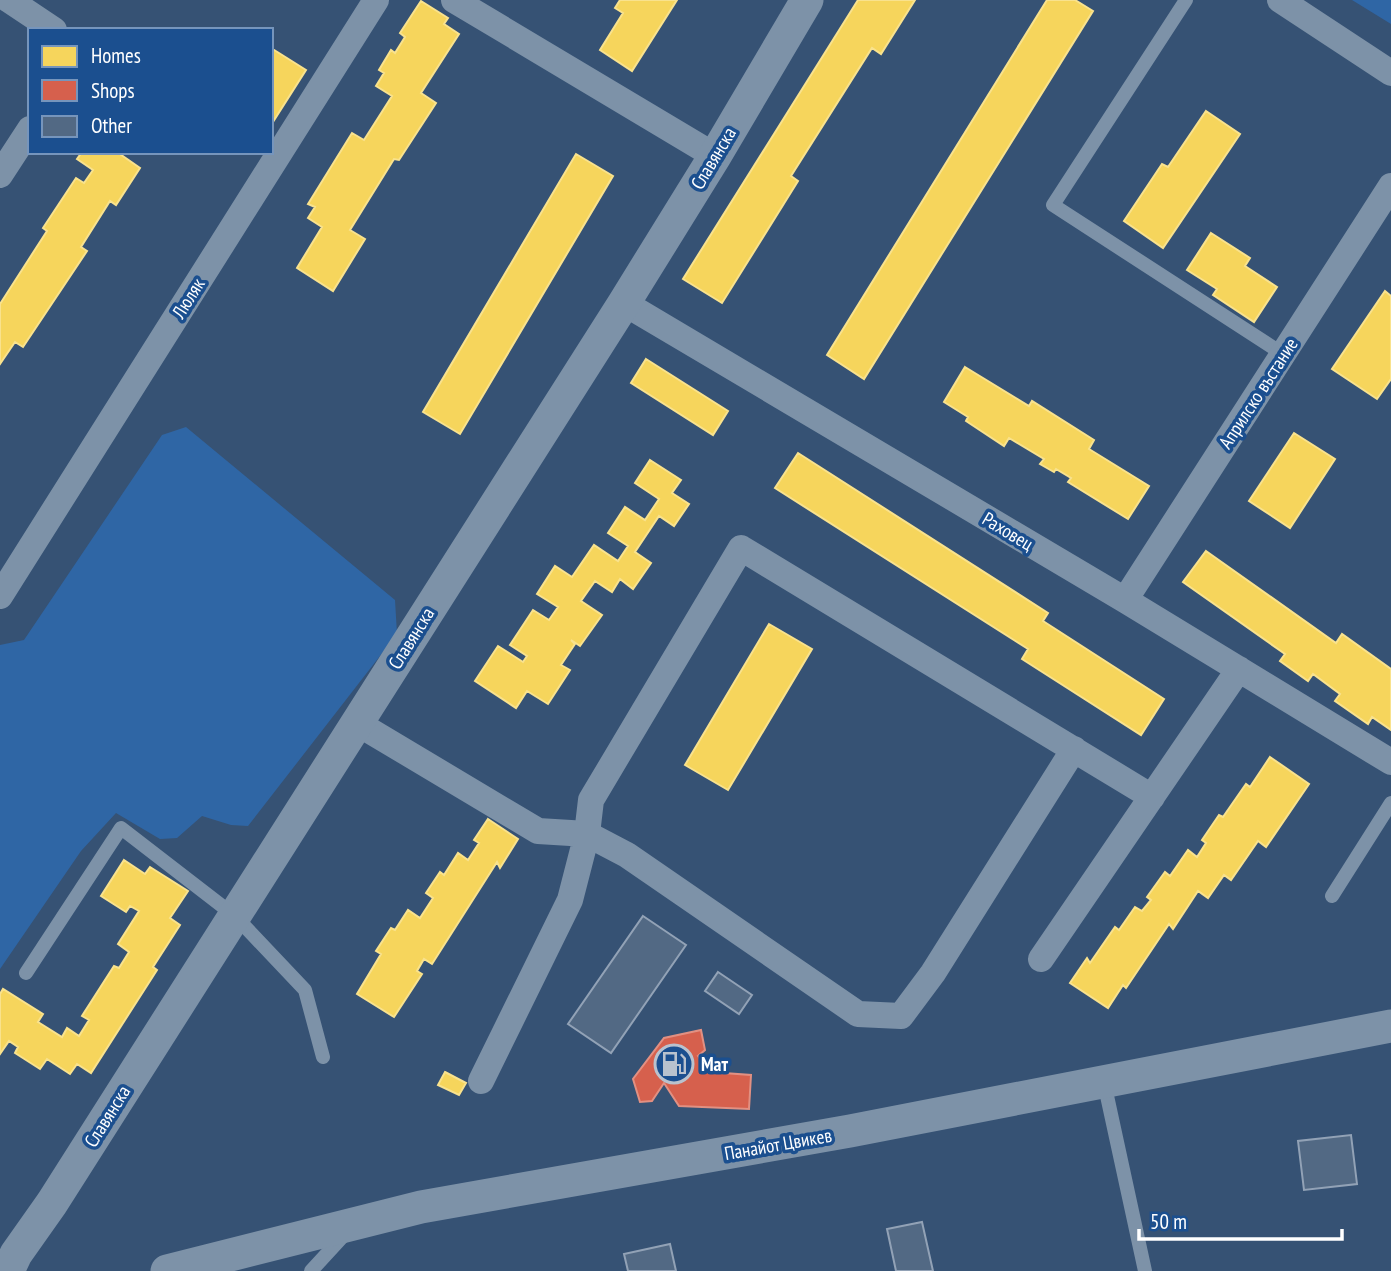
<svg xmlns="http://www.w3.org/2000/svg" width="1391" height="1271" viewBox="0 0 1391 1271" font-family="'PT Sans Narrow',sans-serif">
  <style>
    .green { fill: #2f66a5 }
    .homes { fill: #f6d55c; stroke: #f9e28d; stroke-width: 2 }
    .shops { fill: #d6604d; stroke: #e29082; stroke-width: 2 }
    .building { fill: #526984; stroke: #92a2b6; stroke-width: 2 }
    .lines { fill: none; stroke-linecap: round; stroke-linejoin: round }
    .service { stroke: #7d92a8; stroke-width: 14 }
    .minor { stroke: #7d92a8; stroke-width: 26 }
    .tertiary { stroke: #7d92a8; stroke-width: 33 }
    .labels { text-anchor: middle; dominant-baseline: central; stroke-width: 7; stroke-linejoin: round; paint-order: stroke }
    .street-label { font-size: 19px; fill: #fff; stroke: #1b4f8f }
    .poi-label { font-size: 19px; font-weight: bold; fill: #fff; stroke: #1b4f8f; text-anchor: start }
  </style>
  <rect width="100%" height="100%" fill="#365274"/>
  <path class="green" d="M1352,0H1391V24Z
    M186,427L395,600L397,634L248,826L231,825L202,816L177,838L160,839L116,813L81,851L0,969V645L24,640L162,435Z"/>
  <path class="homes" d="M620,0H677L632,71L600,50L623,13L615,8Z
    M858,0H915L881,54L872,48L791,176L798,181L722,303L683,279Z
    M1047,0H1075L1093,11L864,379L827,355Z
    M421,1L448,18L444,24L459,34L421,93L436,103L399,160L394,159L350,230L365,239L333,291L297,268L322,227L308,218L315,207L308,204L352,133L364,140L392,96L376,86L384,73L379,70L391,50L395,53L405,37L400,33Z
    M271,48L306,70L271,125Z
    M1206,111L1240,134L1163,248L1124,221L1162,164L1168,167Z
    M82,152H117L140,168L116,205L110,201L81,247L87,251L23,347L15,342L0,364V304L47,231L43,228L76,178L84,183L93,170L77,159Z
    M576,154L613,176L460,434L423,412Z
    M1211,233L1250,258L1245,266L1277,287L1254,322L1213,295L1217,289L1187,270Z
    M1385,291L1391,296V379L1377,399L1332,369Z
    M646,359L728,411L713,435L631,383Z
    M965,367L1029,406L1032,401L1094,440L1089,449L1149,486L1128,519L1068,482L1071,478L1056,469L1054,472L1040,464L1044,459L1009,438L1004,446L966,421L968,417L944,402Z
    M1294,433L1335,459L1290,528L1249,501Z
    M798,453L1048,613L1043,621L1164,699L1141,735L1022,659L1028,649L775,488Z
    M650,460L681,480L672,493L689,504L674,526L659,516L635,552L651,563L633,589L620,579L612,592L595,581L581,601L602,615L580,646L571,640L575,644L561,665L570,670L548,704L527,691L516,708L475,681L498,646L523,662L527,656L510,645L533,610L549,620L558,607L537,594L555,566L572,577L594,545L618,561L628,546L608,533L625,507L645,520L659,499L635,483Z
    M1206,551L1336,643L1342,634L1391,669V730L1372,717L1368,724L1335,701L1340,694L1313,674L1308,681L1280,661L1285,654L1183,582Z
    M769,624L812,649L728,790L685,765Z
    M1270,757L1309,784L1266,847L1258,841L1231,880L1224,875L1208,898L1198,891L1173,929L1169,924L1126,988L1123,985L1108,1008L1070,983L1087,958L1090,963L1115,927L1119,930L1135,907L1142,911L1151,900L1147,897L1165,872L1170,876L1188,850L1197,857L1206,843L1202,840L1219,815L1223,817L1246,784L1250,787Z
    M488,819L518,839L500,868L497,862L432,964L424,959L417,971L422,974L394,1017L357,994L381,954L376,951L391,928L395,930L408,910L420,918L433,898L426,893L440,872L444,875L458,853L468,860L479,843L474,840Z
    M124,860L145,874L150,867L188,891L170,918L180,925L153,967L157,970L91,1073L77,1064L70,1074L47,1059L40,1069L15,1053L18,1047L9,1041L0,1054V994L3,989L43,1014L38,1022L62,1037L67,1028L79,1036L89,1020L82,1016L114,966L119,968L129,952L118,944L139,911L130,906L126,912L101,896Z
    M445,1072L466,1083L459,1095L438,1085Z"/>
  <path class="shops" d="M701,1030L705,1050L698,1056L710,1072L751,1075L749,1109L679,1106L664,1083L652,1101L640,1102L633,1079L664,1038Z"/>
  <path class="building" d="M643,916L686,945L611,1053L568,1024Z
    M718,972L752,995L739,1014L705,991Z
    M1351,1135L1357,1184L1304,1190L1298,1141Z
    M922,1222L933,1271H896L887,1229Z
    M670,1244L676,1271H628L624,1254Z"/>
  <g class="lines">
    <path class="service" d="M1186,0L1053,205L1283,354
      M1332,896L1391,803
      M26,973L121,828L235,916L305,990L323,1057
      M1104,1082L1145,1271
      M311,1271L345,1234"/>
    <path class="minor" d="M9,0L54,30
      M454,0L715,156
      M1280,0L1391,73
      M0,175L30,129
      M624,303L1125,600L1391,762
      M0,596L376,0
      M1125,600L1391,186
      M357,723L538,831L587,834L627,855L858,1014L901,1016L933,973L1074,749
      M1041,959L1239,669
      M481,1081L570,900L587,834L591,800L741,548L1152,797"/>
    <path class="tertiary" d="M8,1271L16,1254L52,1203L624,303L715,156L807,0
      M167,1271L421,1207L850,1131L1391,1026"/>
  </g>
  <defs>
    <symbol id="fuel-ring" viewBox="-11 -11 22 22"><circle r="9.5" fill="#1b4f8f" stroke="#b9c2ce" stroke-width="1.5"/><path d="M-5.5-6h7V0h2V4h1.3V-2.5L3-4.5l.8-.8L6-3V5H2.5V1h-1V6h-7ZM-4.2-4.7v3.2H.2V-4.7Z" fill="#b9c2ce"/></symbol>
  </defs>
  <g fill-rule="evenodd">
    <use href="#fuel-ring" x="652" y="1042" width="44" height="44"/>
  </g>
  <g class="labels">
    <g class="street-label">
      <text transform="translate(713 158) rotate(-59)">Славянска</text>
      <text transform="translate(188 298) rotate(-58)">Люляк</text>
      <text transform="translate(1258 393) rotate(-57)">Априлско въстание</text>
      <text transform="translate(1008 531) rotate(31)">Раховец</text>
      <text transform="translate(411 638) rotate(-58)">Славянска</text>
      <text transform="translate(107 1116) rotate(-58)">Славянска</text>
      <text transform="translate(778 1144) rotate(-10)">Панайот Цвикев</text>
    </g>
    <g class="poi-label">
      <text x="701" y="1064">Мат</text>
    </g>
  </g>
  <rect x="28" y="28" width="245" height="126" fill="#1b4f8f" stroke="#7695bc" stroke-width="2"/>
  <rect x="42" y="46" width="35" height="21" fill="#f6d55c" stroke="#7695bc" stroke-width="2"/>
  <text x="91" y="63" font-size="21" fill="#ffffff">Homes</text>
  <rect x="42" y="80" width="35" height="21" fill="#d6604d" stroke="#7695bc" stroke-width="2"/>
  <text x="91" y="98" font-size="21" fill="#ffffff">Shops</text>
  <rect x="42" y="116" width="35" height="21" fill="#526984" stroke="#7695bc" stroke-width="2"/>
  <text x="91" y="133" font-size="21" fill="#ffffff">Other</text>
  <path d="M1139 1229v10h203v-10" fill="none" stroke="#ffffff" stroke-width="3.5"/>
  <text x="1150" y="1229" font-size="21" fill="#ffffff" stroke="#1b4f8f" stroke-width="5" paint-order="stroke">50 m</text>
</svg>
